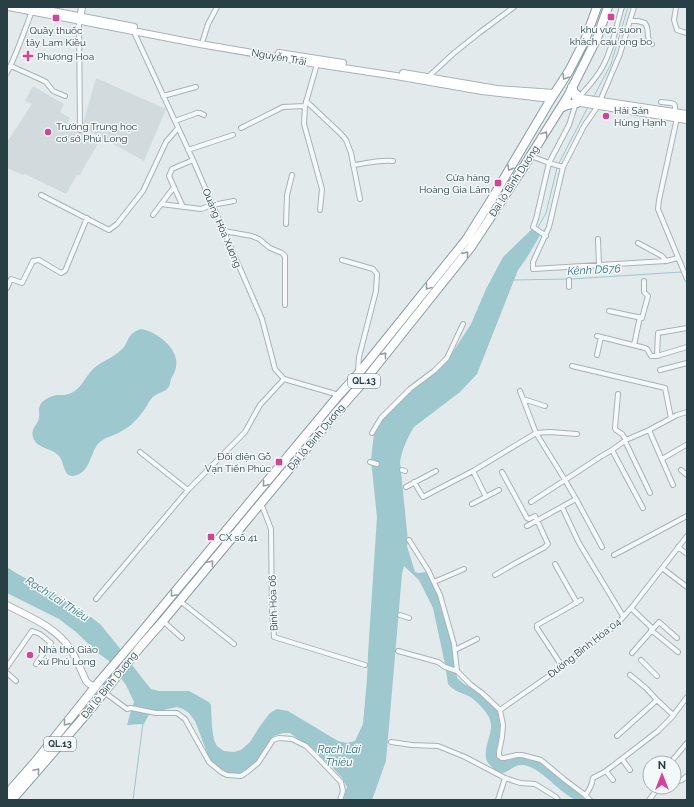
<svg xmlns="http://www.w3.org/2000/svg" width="694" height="807" viewBox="0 0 694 807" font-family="Raleway,sans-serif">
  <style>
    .built { fill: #d1dbde }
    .water { fill: #9cc8ce }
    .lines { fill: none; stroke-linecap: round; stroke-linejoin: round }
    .stream { stroke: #9cc8ce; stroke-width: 1 }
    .street-casing { stroke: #a7b3b7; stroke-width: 6 }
    .secondary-casing { stroke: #a7b3b7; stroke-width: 8 }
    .highway-casing { stroke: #899ea4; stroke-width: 10 }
    .street { stroke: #f6f9fa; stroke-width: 4 }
    .secondary { stroke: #fff; stroke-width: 6 }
    .highway { stroke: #fff; stroke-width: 8 }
    .oneway { stroke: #949fa2 }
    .poi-dot { fill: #d94194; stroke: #f3f8f9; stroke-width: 1.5 }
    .labels { text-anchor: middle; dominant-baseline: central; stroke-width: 3; stroke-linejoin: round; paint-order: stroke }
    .shield { fill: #f3f8f9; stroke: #66767c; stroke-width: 1 }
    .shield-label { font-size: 9px; font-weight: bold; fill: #293f46 }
    .poi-label { font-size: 10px; fill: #293f46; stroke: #f3f8f9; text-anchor: start }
    .street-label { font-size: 10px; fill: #293f46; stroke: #f3f8f9 }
    .water-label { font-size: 11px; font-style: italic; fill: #30717d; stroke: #f3f8f9 }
  </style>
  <rect width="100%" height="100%" fill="#e3eaec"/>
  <path class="built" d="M96,78L166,109L144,161L82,127Z
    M33,86L64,104L60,112L70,118L68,123L99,142L79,176L77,175L66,194L25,174L23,175L7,168V142L32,104L25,101Z"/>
  <path class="water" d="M534,227L542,232L526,259L518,270L477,374L460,392L414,427C407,438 402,450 400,462L408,541L407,546L415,572L419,573L426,572L439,595L454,650L457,678L464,684L472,688L485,698L496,709L499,715L500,726L499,739L496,752L497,758L504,761L520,757L541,762L586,800C582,800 577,801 574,799C559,792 539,766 523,765C508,764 506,784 489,764C480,754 492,736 491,725C491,722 489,716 487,714C485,710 476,701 472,698C464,693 454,692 448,684L445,664L433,608L419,580L404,566L402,574L386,761L372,800H343L347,787L342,778L333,768L312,749L290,733H283L274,736L270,740L258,761L240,775L232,776L215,766L208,755L195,721L189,713L183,709L177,707L154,712L148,716L144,724L127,725L130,714L134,702L126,685L109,661L98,653L76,632L59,619L7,593V567L16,573L53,593L91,617L101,625L118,646L142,678L151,689L159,691H189L209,702L211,705L212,727L214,740L217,746L224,751L234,752L241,750L250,742L260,726L270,713L277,709L288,711L338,741L347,743L355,741L363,724L367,679L368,654L377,517L371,460L374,433L382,419L412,389L436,372L449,358L471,324L486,289L503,257Z
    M141,329C153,331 164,339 171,348C176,355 178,363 175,371C174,374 172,376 171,379C170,383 170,387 166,390C161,393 155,394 151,399C147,404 145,410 141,414C136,421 128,428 120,432C113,436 105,437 99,443C90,452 91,470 77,475C63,480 65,463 59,456C52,447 37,450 33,437C31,430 35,427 38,421C40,417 39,413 39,409C40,400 49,397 57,395C61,395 65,395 69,394C81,390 85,377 93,369C102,361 113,358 121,350C127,346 127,337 133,333C135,331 138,330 141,329Z"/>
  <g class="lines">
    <path class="stream" d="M593,98L611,64L628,7
      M558,165L588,107
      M537,229L546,213L557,168
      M571,279L682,272
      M513,280L568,279
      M133,800L143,723"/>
    <defs>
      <path id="street" d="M676,7L674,20L677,30L683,32L687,33
        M79,20L80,130
        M630,21H638L645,23C651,32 644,36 652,44
        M133,30L193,160L262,319L275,369L284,379L339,395
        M203,40L208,24L217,7
        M317,64L305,106L304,124L322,189L320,210
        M11,66L42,80L46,82L53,91L65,96
        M7,73C17,53 24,32 32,11
        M427,78L454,53L479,33L514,7
        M163,96L196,87
        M579,97C588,87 598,77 604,64C613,47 616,26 622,7
        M306,101L341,134L346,140L351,153L360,199
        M600,101L620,54L634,7
        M661,102L671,103L674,104L675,106V113
        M598,106L584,126L563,167L549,227L533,262V269L666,261L678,258
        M677,118L659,200L658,209L687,279
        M175,121L197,113H200L204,115
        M241,128L283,107L305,106
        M188,150L233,135
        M531,156L549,163L563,167
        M353,165C366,164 379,159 393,161
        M41,195L109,230L117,224L143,191L166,142L178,128
        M161,204L201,209L212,205L234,201
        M183,207L169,176L172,169L193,160
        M153,215L174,187
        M286,224L287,195L292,175
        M224,231L252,236L259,239L270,248L282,253L285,256V305
        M546,236L533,227L536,219L549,163L569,125L576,103
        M598,239L599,265
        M638,243L662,256L666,261
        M342,260L373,269L377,274L376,291L359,357L358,371
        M569,280V287
        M7,288L11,279L22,283L33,261L39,260L61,273L65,271L87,218
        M609,311L642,318L648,296L644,292V281
        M597,336L645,348L647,349L651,356H657L658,333L687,328
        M634,345L640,317
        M597,355L601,337
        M657,356L687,347
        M572,366L665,388L671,418
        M660,370L687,363
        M520,391L536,433L565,480L600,457L612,450L626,440L649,430L677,415L687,412
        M618,394L615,428L616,430L622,434L626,440
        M523,399L545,406
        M649,430L673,485
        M372,433L381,418L410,389L434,371L447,358L463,324
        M625,441L650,493
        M612,450L643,508
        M140,452L188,490
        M662,459L686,445
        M370,462L377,464
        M402,470L405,471
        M681,470L687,475
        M473,471L486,497
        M414,482L423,497L473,471L536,433L550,432L577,434
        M406,487L436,471
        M576,499L602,547
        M261,503L271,529L272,612L274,637L365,665
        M472,504L499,490
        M562,507L578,541
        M527,526L576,499L565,480L531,502
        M409,540L428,570L440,595L454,644L457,671L471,685L482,693L500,710L503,725L502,737L499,752V756L502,758H504L517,755H522L541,760L565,780L585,795
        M579,543L623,616
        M678,547L687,554
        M614,555L687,516
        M555,564L577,603
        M662,568L687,587
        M495,575L514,564L545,547L548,544L535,516L529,519L527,518L502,472
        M434,582L464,569
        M96,599L188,490L245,432L260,405L284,379
        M180,601L234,644
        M631,608L653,629L632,653
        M400,615L409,618
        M163,621L182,638
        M653,629L659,622L677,638
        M651,630L678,652
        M455,650L477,639
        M398,651L438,662L445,667L457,671
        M641,660L657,676
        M562,666L537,628V625L564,610L581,600
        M7,667L32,631L40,634L51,643L36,664
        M7,673L16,681
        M630,675L646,688L657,700L673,715
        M104,692L127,709L131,708L156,713H177L185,719L209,762L221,772L227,775L241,776L247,772L258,763L273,740L279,738L292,739L306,746L316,756L341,782L343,791L340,800
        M500,710L556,671L617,624L632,607L687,536
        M617,736L657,700
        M391,742L412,745L438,746L465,757L505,778
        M622,759L630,770
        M670,763L687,743
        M606,771L613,780
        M674,782L682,780L687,776
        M498,800L505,778L520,783L535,784L556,797L558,800
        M590,800L585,795C590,790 592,784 593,778L606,771L658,731L672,717L687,697
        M649,800L659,787"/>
      <path id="secondary" d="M9,7L200,44L317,64L396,76L482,91L551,99
        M32,7L134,27
        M80,19L82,7
        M279,53L343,63
        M403,73L497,89L554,93
        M575,97L687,114
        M574,102L687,120
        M7,605C29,617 54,626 69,647C76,657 81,670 86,681L89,684L96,687"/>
      <path id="highway" d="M572,87L574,92L579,97
        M561,108L567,105L577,103
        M7,794L36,761L99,682L134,641L339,395L358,374L466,240L490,202L551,99L569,71L585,40L597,7
        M12,800L89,711L141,646L163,621L335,414L365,380L471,247L521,171L568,96L597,38L608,7"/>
    </defs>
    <use href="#street" class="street-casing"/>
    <use href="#secondary" class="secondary-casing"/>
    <use href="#highway" class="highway-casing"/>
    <use href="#street" class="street"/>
    <use href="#secondary" class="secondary"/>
    <use href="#highway" class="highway"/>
  </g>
  <defs><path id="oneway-chevron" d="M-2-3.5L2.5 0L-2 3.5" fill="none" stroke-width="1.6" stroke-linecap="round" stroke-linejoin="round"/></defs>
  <g class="oneway">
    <use href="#oneway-chevron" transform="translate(565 77) rotate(122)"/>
    <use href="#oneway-chevron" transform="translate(545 134) rotate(-58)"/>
    <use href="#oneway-chevron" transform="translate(510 168) rotate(120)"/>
    <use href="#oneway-chevron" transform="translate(466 254) rotate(-51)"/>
    <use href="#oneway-chevron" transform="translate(428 287) rotate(128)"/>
    <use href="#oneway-chevron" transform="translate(384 355) rotate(-51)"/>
    <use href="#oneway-chevron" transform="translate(265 484) rotate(130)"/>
    <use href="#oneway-chevron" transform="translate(211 563) rotate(-50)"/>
    <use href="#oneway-chevron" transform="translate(173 594) rotate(130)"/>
    <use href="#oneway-chevron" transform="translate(66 723) rotate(129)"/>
    <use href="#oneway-chevron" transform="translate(37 771) rotate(-49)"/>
  </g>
  <g class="poi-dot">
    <rect x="607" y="13" width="8" height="8" rx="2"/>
    <rect x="52" y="14" width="8" height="8" rx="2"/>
    <path d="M26 50h4v4h4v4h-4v4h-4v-4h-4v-4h4z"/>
    <circle cx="606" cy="116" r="4"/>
    <circle cx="48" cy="132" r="4"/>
    <rect x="494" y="179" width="8" height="8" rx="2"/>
    <rect x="275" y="458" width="8" height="8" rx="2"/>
    <rect x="207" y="533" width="8" height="8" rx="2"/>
    <circle cx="30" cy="655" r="4"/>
  </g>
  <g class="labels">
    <g class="shield">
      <rect x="348" y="374" width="32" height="14" rx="3"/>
      <rect x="44" y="737" width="32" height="14" rx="3"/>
    </g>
    <g class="shield-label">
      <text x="364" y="381">QL.13</text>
      <text x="60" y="744">QL.13</text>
    </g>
    <g class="poi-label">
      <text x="611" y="29" text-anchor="middle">khu vực suon<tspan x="611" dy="12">khách cau ong bo</tspan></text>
      <text x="56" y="30" text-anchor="middle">Quầy thuốc<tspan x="56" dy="12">tây Lam Kiều</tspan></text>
      <text x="37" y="56">Phượng Hoa</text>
      <text x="614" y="110">Hải Sản<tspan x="614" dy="12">Hùng Hạnh</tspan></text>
      <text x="56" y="126">Trường Trung học<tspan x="56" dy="12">cơ sở Phú Long</tspan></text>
      <text x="490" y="177" text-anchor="end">Cửa hàng<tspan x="490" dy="12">Hoàng Gia Lâm</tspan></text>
      <text x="271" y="456" text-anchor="end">Đối diện Gỗ<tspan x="271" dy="12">Vạn Tiến Phúc</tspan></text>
      <text x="219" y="537">CX số 41</text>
      <text x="38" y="649">Nhà thờ Giáo<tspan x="38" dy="12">xứ Phú Long</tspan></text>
    </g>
    <g class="street-label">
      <text transform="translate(279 57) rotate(10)">Nguyễn Trãi</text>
      <text transform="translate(514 181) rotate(-57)">Đại lộ Bình Dương</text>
      <text transform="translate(222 228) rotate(67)">Quảng Hòa Xương</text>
      <text transform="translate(316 437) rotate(-50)">Đại lộ Bình Dương</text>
      <text transform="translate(273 603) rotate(-92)">Bình Hòa 06</text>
      <text transform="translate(584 648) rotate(-38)">Đường Bình Hòa 04</text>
      <text transform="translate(109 685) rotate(-51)">Đại lộ Bình Dương</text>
    </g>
    <g class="water-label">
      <text transform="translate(594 270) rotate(-3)">Kênh D676</text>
      <text transform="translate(57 599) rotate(33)">Rạch Lái Thiêu</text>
      <text x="339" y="749">Rạch Lái<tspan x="339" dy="13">Thiêu</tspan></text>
    </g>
  </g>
  <rect width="694" height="807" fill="none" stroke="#293f46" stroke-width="16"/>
  <g transform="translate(662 775)"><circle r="19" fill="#f3f8f9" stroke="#a2aeb1"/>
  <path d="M0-3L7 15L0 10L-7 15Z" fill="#d94194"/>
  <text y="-6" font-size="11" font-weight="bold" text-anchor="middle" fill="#293f46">N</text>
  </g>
</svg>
